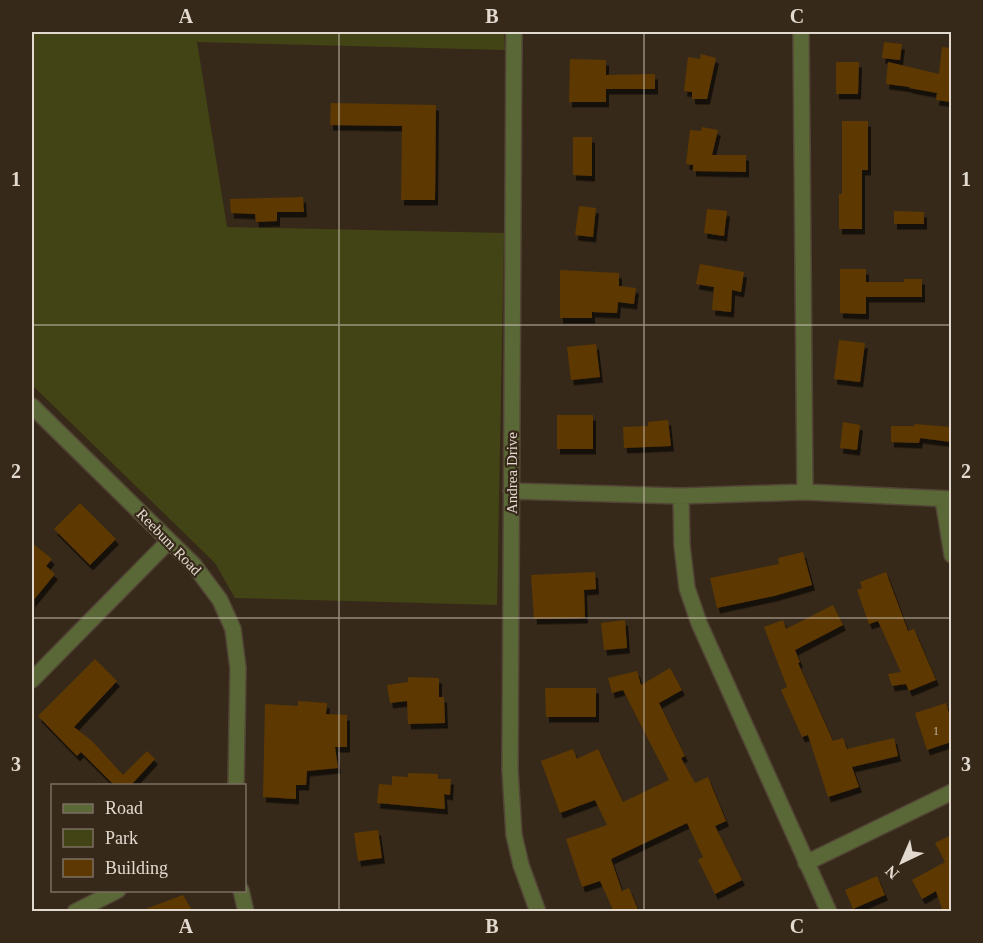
<svg xmlns="http://www.w3.org/2000/svg" width="983" height="943" viewBox="0 0 983 943" font-family="'Times New Roman',serif">
  <style>
    .green { fill: #434415 }
    .building { fill: #5d3802; filter: url(#shadow) }
    .lines { fill: none; stroke-linecap: round; stroke-linejoin: round }
    .minor-casing { stroke: #524536; stroke-width: 18 }
    .minor { stroke: #5a6736; stroke-width: 15 }
    .grid { fill: none; stroke: #e2d9cf; stroke-width: 1.5; stroke-opacity: 0.55 }
    .labels { text-anchor: middle; dominant-baseline: central; stroke-width: 4.5; stroke-linejoin: round; paint-order: stroke }
    .number-label { font-size: 12px; fill: #c1b19c }
    .street-label { font-size: 15px; fill: #e2d9cf; stroke: #372919 }
    .neatline { fill: none; stroke: #e2d9cf; stroke-width: 2 }
    .grid-label { font-size: 20px; text-anchor: middle; font-weight: bold; fill: #e2d9cf }
  </style>
  <defs>
    <filter id="shadow"><feDropShadow dx="3" dy="5.5" stdDeviation="0" flood-color="#0009"/></filter>
  </defs>
  <rect width="100%" height="100%" fill="#372919"/>
  <path class="green" d="M32,32H504L505,50L197,42L227,227L504,233L497,605L235,598L215,563L32,385Z"/>
  <path class="building" d="M884,42L902,44L900,60L882,58Z
    M942,47L951,48V102L936,100L937,93L909,88L910,87L886,84L888,62L939,74Z
    M701,54L716,58L707,99H692V92L684,91L688,57L700,59Z
    M570,59L606,60V75L655,74V89H606V102H569Z
    M836,62H859L858,94H836Z
    M331,103L436,105L435,200H401L402,126L330,125Z
    M842,121H868V170H862V229H839V194H842Z
    M702,127L718,130L712,155H746V172L693,171V165L686,164L690,130L701,131Z
    M573,137H592V176L573,175Z
    M303,197L304,212H277V221L256,222L255,214L231,213L230,199Z
    M579,206L596,208L593,237L575,235Z
    M707,209L727,211L724,236L704,233Z
    M894,211L924,212V224H894Z
    M700,264L744,272L741,292L732,290L731,312L712,310L714,287L696,284Z
    M840,269H866V282H904V279H922V297H866V314L840,313Z
    M560,270L619,273V286L636,288L634,304L618,302L617,313L592,312V318H560Z
    M839,340L865,343L860,382L834,379Z
    M596,344L600,377L571,380L567,347Z
    M557,415H593V449H557Z
    M668,420L671,446L624,448L623,427L648,426V422Z
    M843,422L860,425L857,450L840,448Z
    M915,424L951,427V442L920,438L919,443L891,442V426H914Z
    M80,503L116,539L90,565L54,529Z
    M32,543L52,559L46,566L55,574L32,602Z
    M803,552L812,585L774,596L717,608L710,578L779,564L778,558Z
    M595,572L596,589L584,590L585,618L534,619L531,575Z
    M886,572L908,631L914,629L936,680L909,691L906,684L892,686L888,674L901,672L878,621L869,624L857,590L862,588L860,582Z
    M833,605L843,625L795,650L800,662L798,663L833,741L843,738L847,749L894,738L898,756L852,767L859,787L828,797L808,735L802,737L781,690L787,687L764,627L783,620L786,629Z
    M625,620L627,648L604,650L601,623Z
    M95,659L117,681L74,727L92,741L123,775L147,751L155,759L132,784L134,786H112L113,784L81,752L77,756L38,716Z
    M670,668L682,690L659,703L685,756L681,758L695,783L708,777L726,821L715,826L742,880L715,894L698,860L703,857L687,823L611,859L622,891L629,888L639,912H614L600,881L582,887L566,839L607,825L595,800L560,813L541,761L573,749L577,759L598,749L623,802L669,780L623,690L612,693L608,678L637,671L641,685Z
    M408,677L439,678V697H444L445,723L408,724L407,701L390,703L387,685L408,682Z
    M545,688H596V717H546Z
    M298,701L327,703L326,714L347,715V747H335L338,768L307,771L306,785H296V799L263,797L265,704L298,706Z
    M946,703L951,721V742L927,750L915,713Z
    M408,773L438,774V779H451L450,795L444,794L445,809L377,803L379,784L392,785V776L408,777Z
    M378,830L382,858L358,861L354,833Z
    M951,835V912H943L936,891L922,899L912,880L945,862L935,843Z
    M877,876L885,895L853,909L845,890Z
    M183,895L193,912H143V910Z"/>
  <g class="lines">
    <defs>
      <path id="minor" d="M514,32L510,770L514,835L521,865L538,912
        M801,32L805,492
        M32,406L194,565L220,600L233,629L238,668L236,786
        M511,491L681,496L805,492L952,499
        M681,496L682,546L687,588L699,623L829,912
        M943,499L952,555
        M32,680L169,541
        M806,863L952,792
        M241,890L246,912
        M75,912L118,890"/>
    </defs>
    <use href="#minor" class="minor-casing"/>
    <use href="#minor" class="minor"/>
  </g>
  <path class="grid" d="M339,32V912M644,32V912M32,325H952M32,618H952"/>
  <g class="labels">
    <g class="number-label">
      <text x="936" y="731">1</text>
    </g>
    <g class="street-label">
      <text transform="translate(512 473) rotate(-90)">Andrea Drive</text>
      <text transform="translate(169 542) rotate(46)">Reebum Road</text>
    </g>
  </g>
  <rect width="983" height="943" fill="none" stroke="#372919" stroke-width="66"/>
  <rect x="51" y="784" width="195" height="108" fill="#372919" stroke="#7b6f62" stroke-width="1.5"/>
  <rect x="63" y="804" width="30" height="9" fill="#5a6736" stroke="#7b6f62" stroke-width="1.5"/>
  <text x="105" y="814" font-size="18" fill="#e2d9cf">Road</text>
  <rect x="63" y="829" width="30" height="18" fill="#434415" stroke="#7b6f62" stroke-width="1.5"/>
  <text x="105" y="844" font-size="18" fill="#e2d9cf">Park</text>
  <rect x="63" y="859" width="30" height="18" fill="#5d3802" stroke="#7b6f62" stroke-width="1.5"/>
  <text x="105" y="874" font-size="18" fill="#e2d9cf">Building</text>
  <g transform="translate(902 862) rotate(224)" stroke="#372919" stroke-width="4.5" paint-order="stroke">
  <path d="M0-4.5L10 22L0 15L-10 22Z" fill="#e2d9cf"/>
  <text y="-9" font-size="16" font-weight="bold" text-anchor="middle" fill="#e2d9cf">N</text>
  </g>
  <rect x="33" y="33" width="917" height="877" class="neatline"/>
  <g class="grid-label">
    <text x="186" y="23">A</text>
    <text x="492" y="23">B</text>
    <text x="797" y="23">C</text>
    <text x="16" y="186">1</text>
    <text x="966" y="186">1</text>
    <text x="16" y="478">2</text>
    <text x="966" y="478">2</text>
    <text x="16" y="771">3</text>
    <text x="966" y="771">3</text>
    <text x="186" y="933">A</text>
    <text x="492" y="933">B</text>
    <text x="797" y="933">C</text>
  </g>
</svg>
